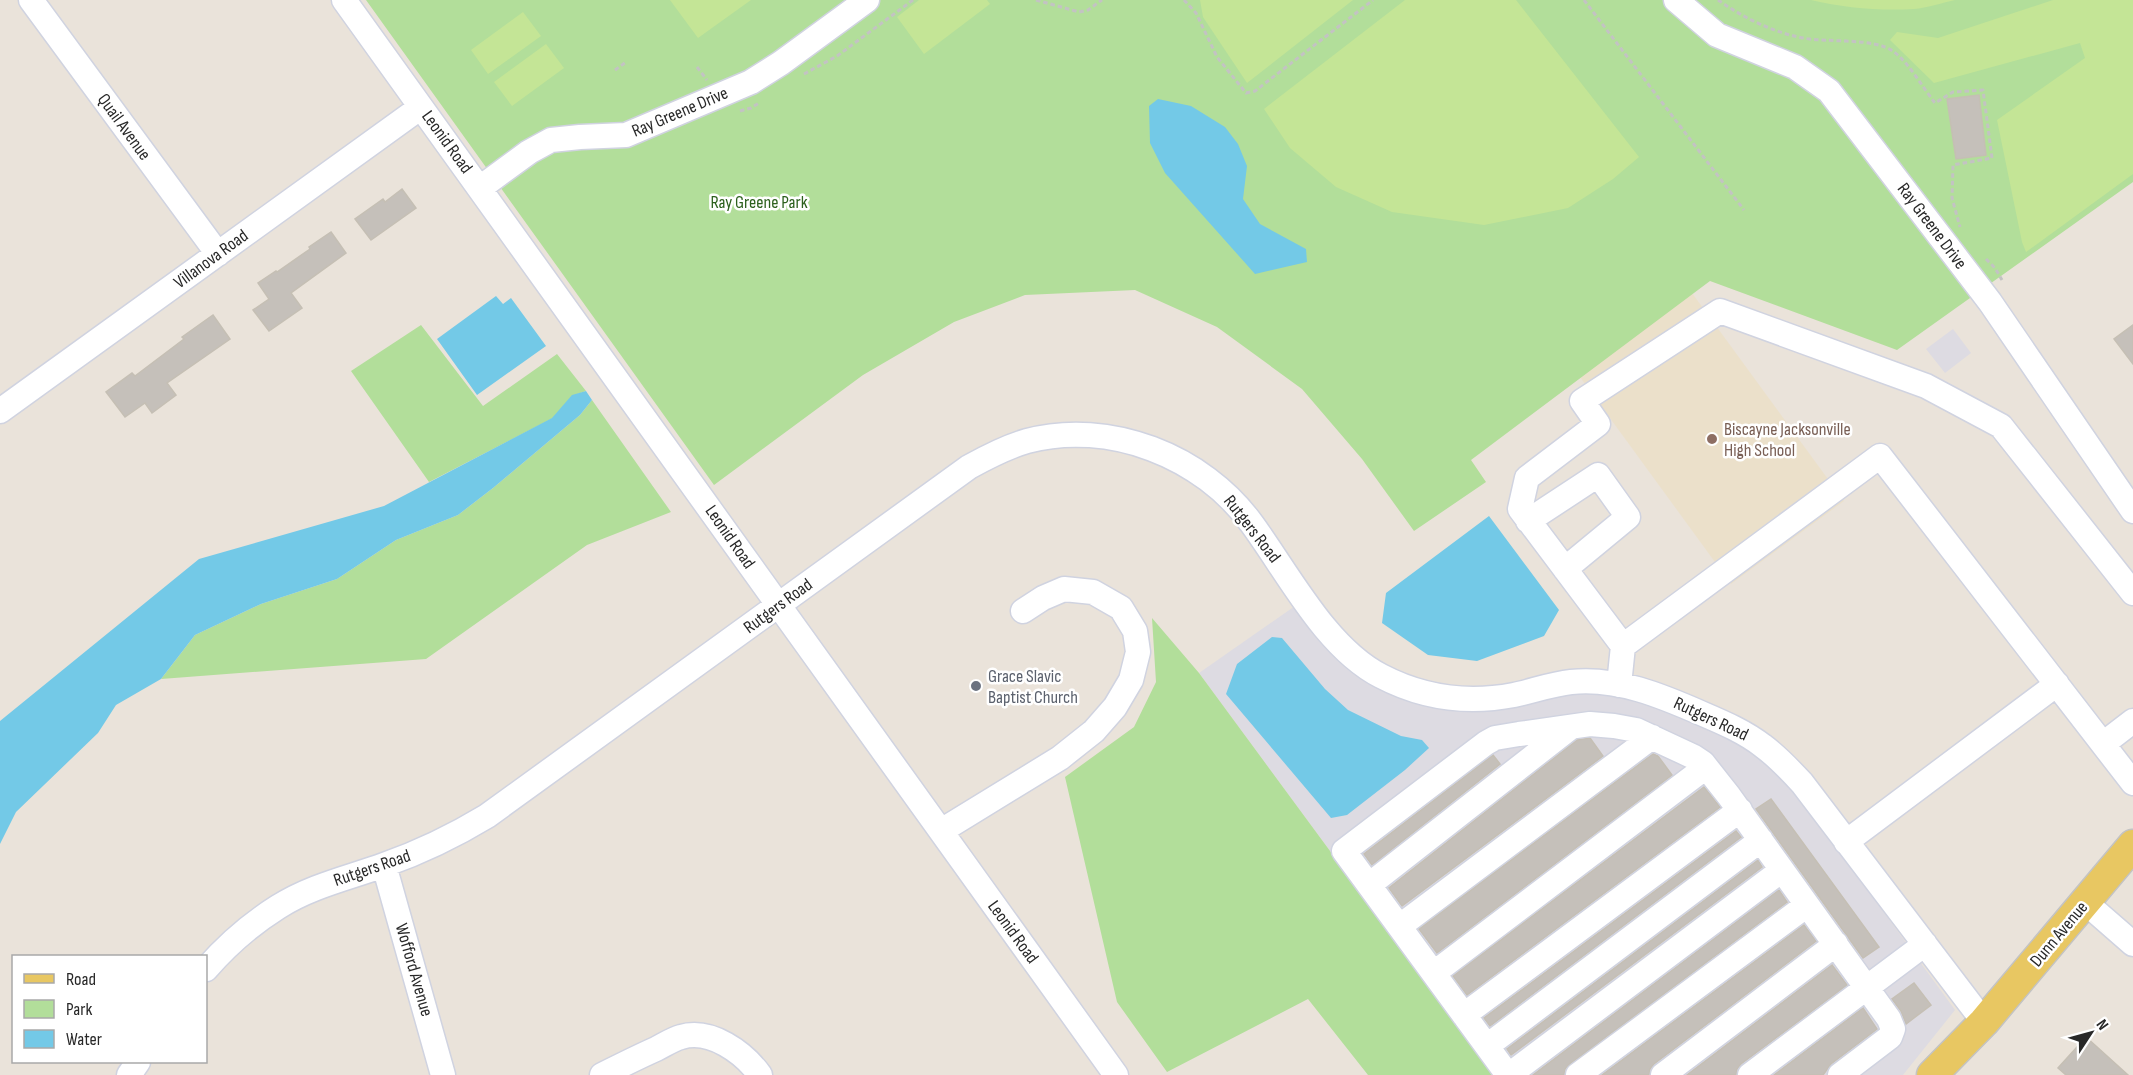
<svg xmlns="http://www.w3.org/2000/svg" width="2133" height="1075" viewBox="0 0 2133 1075" font-family="'Sofia Sans Condensed',sans-serif">
  <style>
    .industrial { fill: #dddbe2 }
    .education { fill: #ebe0ca }
    .green { fill: #b2de9a }
    .pitch { fill: #c4e596 }
    .water { fill: #73c9e7 }
    .building { fill: #c5c0ba; stroke: #c5bfb4; stroke-width: 1.5 }
    .lines { fill: none; stroke-linecap: round; stroke-linejoin: round }
    .minor-casing { stroke: #d0d3e0; stroke-width: 27 }
    .major-casing { stroke: #c3c3c3; stroke-width: 33 }
    .path { stroke: #c3c3c3; stroke-width: 3; stroke-dasharray: 4.5 3; stroke-linecap: butt }
    .minor { stroke: #fff; stroke-width: 24 }
    .major { stroke: #e8c762; stroke-width: 30 }
    .education-dot { fill: #8d6e63; stroke: #fff; stroke-width: 2 }
    .worship-dot { fill: #6b7280; stroke: #fff; stroke-width: 2 }
    .labels { text-anchor: middle; dominant-baseline: central; stroke-width: 5; stroke-linejoin: round; paint-order: stroke }
    .street-label { font-size: 18px; fill: #282828; stroke: #fff }
    .park-label { font-size: 18px; fill: #2c601d; stroke: #fff }
    .education-label { font-size: 18px; fill: #785e54; stroke: #fff; text-anchor: start }
    .worship-label { font-size: 18px; fill: #5b616d; stroke: #fff; text-anchor: start }
  </style>
  <rect width="100%" height="100%" fill="#eae3da"/>
  <path class="industrial" d="M1953,329L1971,353L1945,373L1926,349Z
    M1295,606L1404,698L1606,694L1648,703L1729,738L1763,759L1793,788L1955,1010L1903,1075H1495L1199,673Z"/>
  <path class="education" d="M1692,293L1844,501L1731,584L1580,377Z"/>
  <path class="green" d="M366,0H2133V182L1897,350L1710,281L1471,460L1486,482L1414,531L1362,459L1302,389L1217,327L1135,290L1025,295L954,322L863,375L714,485Z
    M421,325L483,406L557,354L586,391L572,396L553,418L429,482L351,371Z
    M592,400L671,512L587,545L426,659L161,679L195,635L261,604L337,579L396,540L458,515L493,488L580,415Z
    M1152,618L1199,673L1495,1075H1368L1308,999L1167,1072L1117,1002L1065,777L1134,727L1156,682Z"/>
  <path class="pitch" d="M670,0H751L698,38Z
    M919,0H987L990,4L924,54L897,17Z
    M1200,0H1353L1247,83L1203,17Z
    M1405,0H1516L1639,157L1613,179L1568,208L1484,225L1392,212L1336,187L1290,148L1264,109Z
    M1811,0H1955C1941,3 1927,8 1914,9C1879,11 1845,8 1811,0Z
    M2053,0H2133V174L2026,252L2022,242L1997,120L2085,58L2080,43L1934,83L1890,40L1897,32L1938,38Z
    M523,12L541,36L488,74L471,50Z
    M546,44L564,68L512,106L494,82Z"/>
  <path class="water" d="M1158,99L1191,106L1225,127L1238,144L1247,166L1243,199L1260,224L1306,249L1307,262L1255,274L1165,173L1150,143L1149,106Z
    M496,296L503,304L511,298L546,346L477,395L437,339Z
    M586,391L592,400L580,415L493,488L458,515L396,540L337,579L261,604L195,635L161,679L116,705L98,733L16,812L0,844V721L199,559L384,506L552,418L572,395Z
    M1489,516L1559,610L1544,636L1477,661L1428,655L1382,623L1386,593Z
    M1272,637L1282,638L1325,689L1348,710L1401,736L1422,740L1429,748L1405,770L1347,815L1331,818L1226,694L1237,664Z"/>
  <path class="building" d="M1979,95L1986,155L1956,159L1947,99Z
    M402,189L416,208L371,240L355,219L383,199L385,202Z
    M331,232L346,253L291,293L302,308L269,331L253,310L269,299L258,283L276,271L277,272L310,249L309,247Z
    M213,315L230,339L167,383L176,395L152,413L145,403L125,417L106,392L132,373L135,376L184,339L182,337Z
    M2133,325V364L2114,339Z
    M1590,738L1603,756L1402,906L1389,888L1577,740Z
    M1653,754L1658,756L1672,775L1437,953L1419,929Z
    M1493,755L1500,764L1372,865L1364,854Z
    M1704,787L1720,807L1467,995L1453,976Z
    M1771,799L1879,947L1863,958L1756,809Z
    M1736,831L1741,837L1490,1026L1484,1018Z
    M1758,860L1762,867L1511,1055L1507,1049Z
    M1779,890L1787,902L1570,1064L1565,1069L1564,1075H1533Z
    M1804,925L1816,941L1654,1064L1650,1069L1649,1075H1602Z
    M1832,965L1847,985L1741,1064L1737,1069L1736,1075H1687Z
    M1914,983L1931,1005L1906,1024L1901,1011L1892,999Z
    M1863,1008L1877,1029L1831,1064L1823,1075H1774Z
    M2086,1037L2128,1075H2066L2058,1068Z"/>
  <g class="lines">
    <defs>
      <path id="minor" d="M31,0L218,254
        M344,0L1116,1075
        M1676,0L1717,35L1795,67L1829,91L1990,302L2133,511
        M480,188L529,152L551,140L580,137L626,135L751,82L781,63L867,0
        M0,411L421,107
        M1528,521L1598,475L1628,517L1565,569
        M1623,646L1520,509L1527,478L1598,424L1582,401L1720,311L1926,386L2001,426L2133,593
        M1619,685L1623,646L1880,456L2133,783
        M2103,744L2133,721
        M941,831L1060,758L1094,731L1115,707L1131,680L1138,652L1135,631L1121,608L1093,592L1064,589L1043,598L1023,611
        M1846,842L2057,684
        M384,865L443,1075
        M1369,885L1571,727
        M2086,903L2133,944
        M1400,926L1652,737
        M206,969C227,945 251,924 278,907C311,886 348,878 384,865C421,852 454,836 487,816L969,467C987,457 1006,447 1027,441C1109,419 1203,456 1252,524C1288,573 1326,648 1381,676C1423,698 1467,704 1514,695C1533,691 1552,684 1571,682C1617,677 1662,696 1703,714C1724,723 1745,732 1763,746C1778,757 1790,770 1802,783L1984,1022
        M1434,973L1706,767
        M1464,1015L1740,810
        M1487,1046L1761,840
        M129,1075L138,1062
        M602,1075C620,1066 638,1057 656,1049C664,1045 673,1039 681,1037C711,1028 744,1053 760,1075
        M1508,1075L1344,851L1486,743L1495,738L1519,734L1590,724L1614,726L1636,730L1694,757L1703,763L1729,796L1889,1019L1893,1029L1890,1037L1840,1075
        M1509,1075L1782,870
        M1578,1075L1807,905
        M1663,1075L1836,944
        M1750,1075L1925,944"/>
      <path id="major" d="M1932,1075L1984,1022L2133,845"/>
    </defs>
    <use href="#minor" class="minor-casing"/>
    <use href="#major" class="major-casing"/>
    <path class="path" d="M1036,0L1079,12L1088,10L1102,0
      M1184,0L1196,13L1217,57L1246,93L1255,91L1373,0
      M1584,0L1744,210
      M1718,0C1744,18 1772,32 1803,38C1827,43 1875,37 1894,52C1909,63 1923,88 1935,103L1953,92L1983,90L1992,158L1953,165L1952,198L1960,227
      M697,67L707,80
      M615,70L626,62
      M804,74L837,56L913,0
      M740,111L751,108L759,103
      M1986,259L1995,268L2002,280"/>
    <use href="#minor" class="minor"/>
    <use href="#major" class="major"/>
  </g>
  <circle class="education-dot" cx="1712" cy="439" r="6"/>
  <circle class="worship-dot" cx="976" cy="686" r="6"/>
  <g class="labels">
    <g class="street-label">
      <text transform="translate(680 112) rotate(-23)">Ray Greene Drive</text>
      <text transform="translate(124 127) rotate(54)">Quail Avenue</text>
      <text transform="translate(447 142) rotate(54)">Leonid Road</text>
      <text transform="translate(1932 226) rotate(53)">Ray Greene Drive</text>
      <text transform="translate(211 259) rotate(-36)">Villanova Road</text>
      <text transform="translate(1252 529) rotate(52)">Rutgers Road</text>
      <text transform="translate(730 537) rotate(55)">Leonid Road</text>
      <text transform="translate(778 606) rotate(-36)">Rutgers Road</text>
      <text transform="translate(1711 719) rotate(25)">Rutgers Road</text>
      <text transform="translate(372 868) rotate(-19)">Rutgers Road</text>
      <text transform="translate(1013 932) rotate(54)">Leonid Road</text>
      <text transform="translate(2059 934) rotate(-50)">Dunn Avenue</text>
      <text transform="translate(414 970) rotate(74)">Wofford Avenue</text>
    </g>
    <g class="park-label">
      <text x="759" y="202">Ray Greene Park</text>
    </g>
    <g class="education-label">
      <text x="1724" y="429">Biscayne Jacksonville<tspan x="1724" dy="21">High School</tspan></text>
    </g>
    <g class="worship-label">
      <text x="988" y="676">Grace Slavic<tspan x="988" dy="21">Baptist Church</tspan></text>
    </g>
  </g>
  <rect x="12" y="955" width="195" height="108" fill="#ffffff" stroke="#a9a9a9" stroke-width="1.5"/>
  <rect x="24" y="974" width="30" height="9" fill="#e8c762" stroke="#a9a9a9" stroke-width="1.5"/>
  <text x="66" y="985" font-size="18" fill="#282828">Road</text>
  <rect x="24" y="1000" width="30" height="18" fill="#b2de9a" stroke="#a9a9a9" stroke-width="1.5"/>
  <text x="66" y="1015" font-size="18" fill="#282828">Park</text>
  <rect x="24" y="1030" width="30" height="18" fill="#73c9e7" stroke="#a9a9a9" stroke-width="1.5"/>
  <text x="66" y="1045" font-size="18" fill="#282828">Water</text>
  <g transform="translate(2091 1033) rotate(54)" stroke="#ffffff" stroke-width="4.5" paint-order="stroke">
  <path d="M0-4.5L10 22L0 15L-10 22Z" fill="#282828"/>
  <text y="-9" font-size="16" font-weight="bold" text-anchor="middle" fill="#282828">N</text>
  </g>
</svg>
